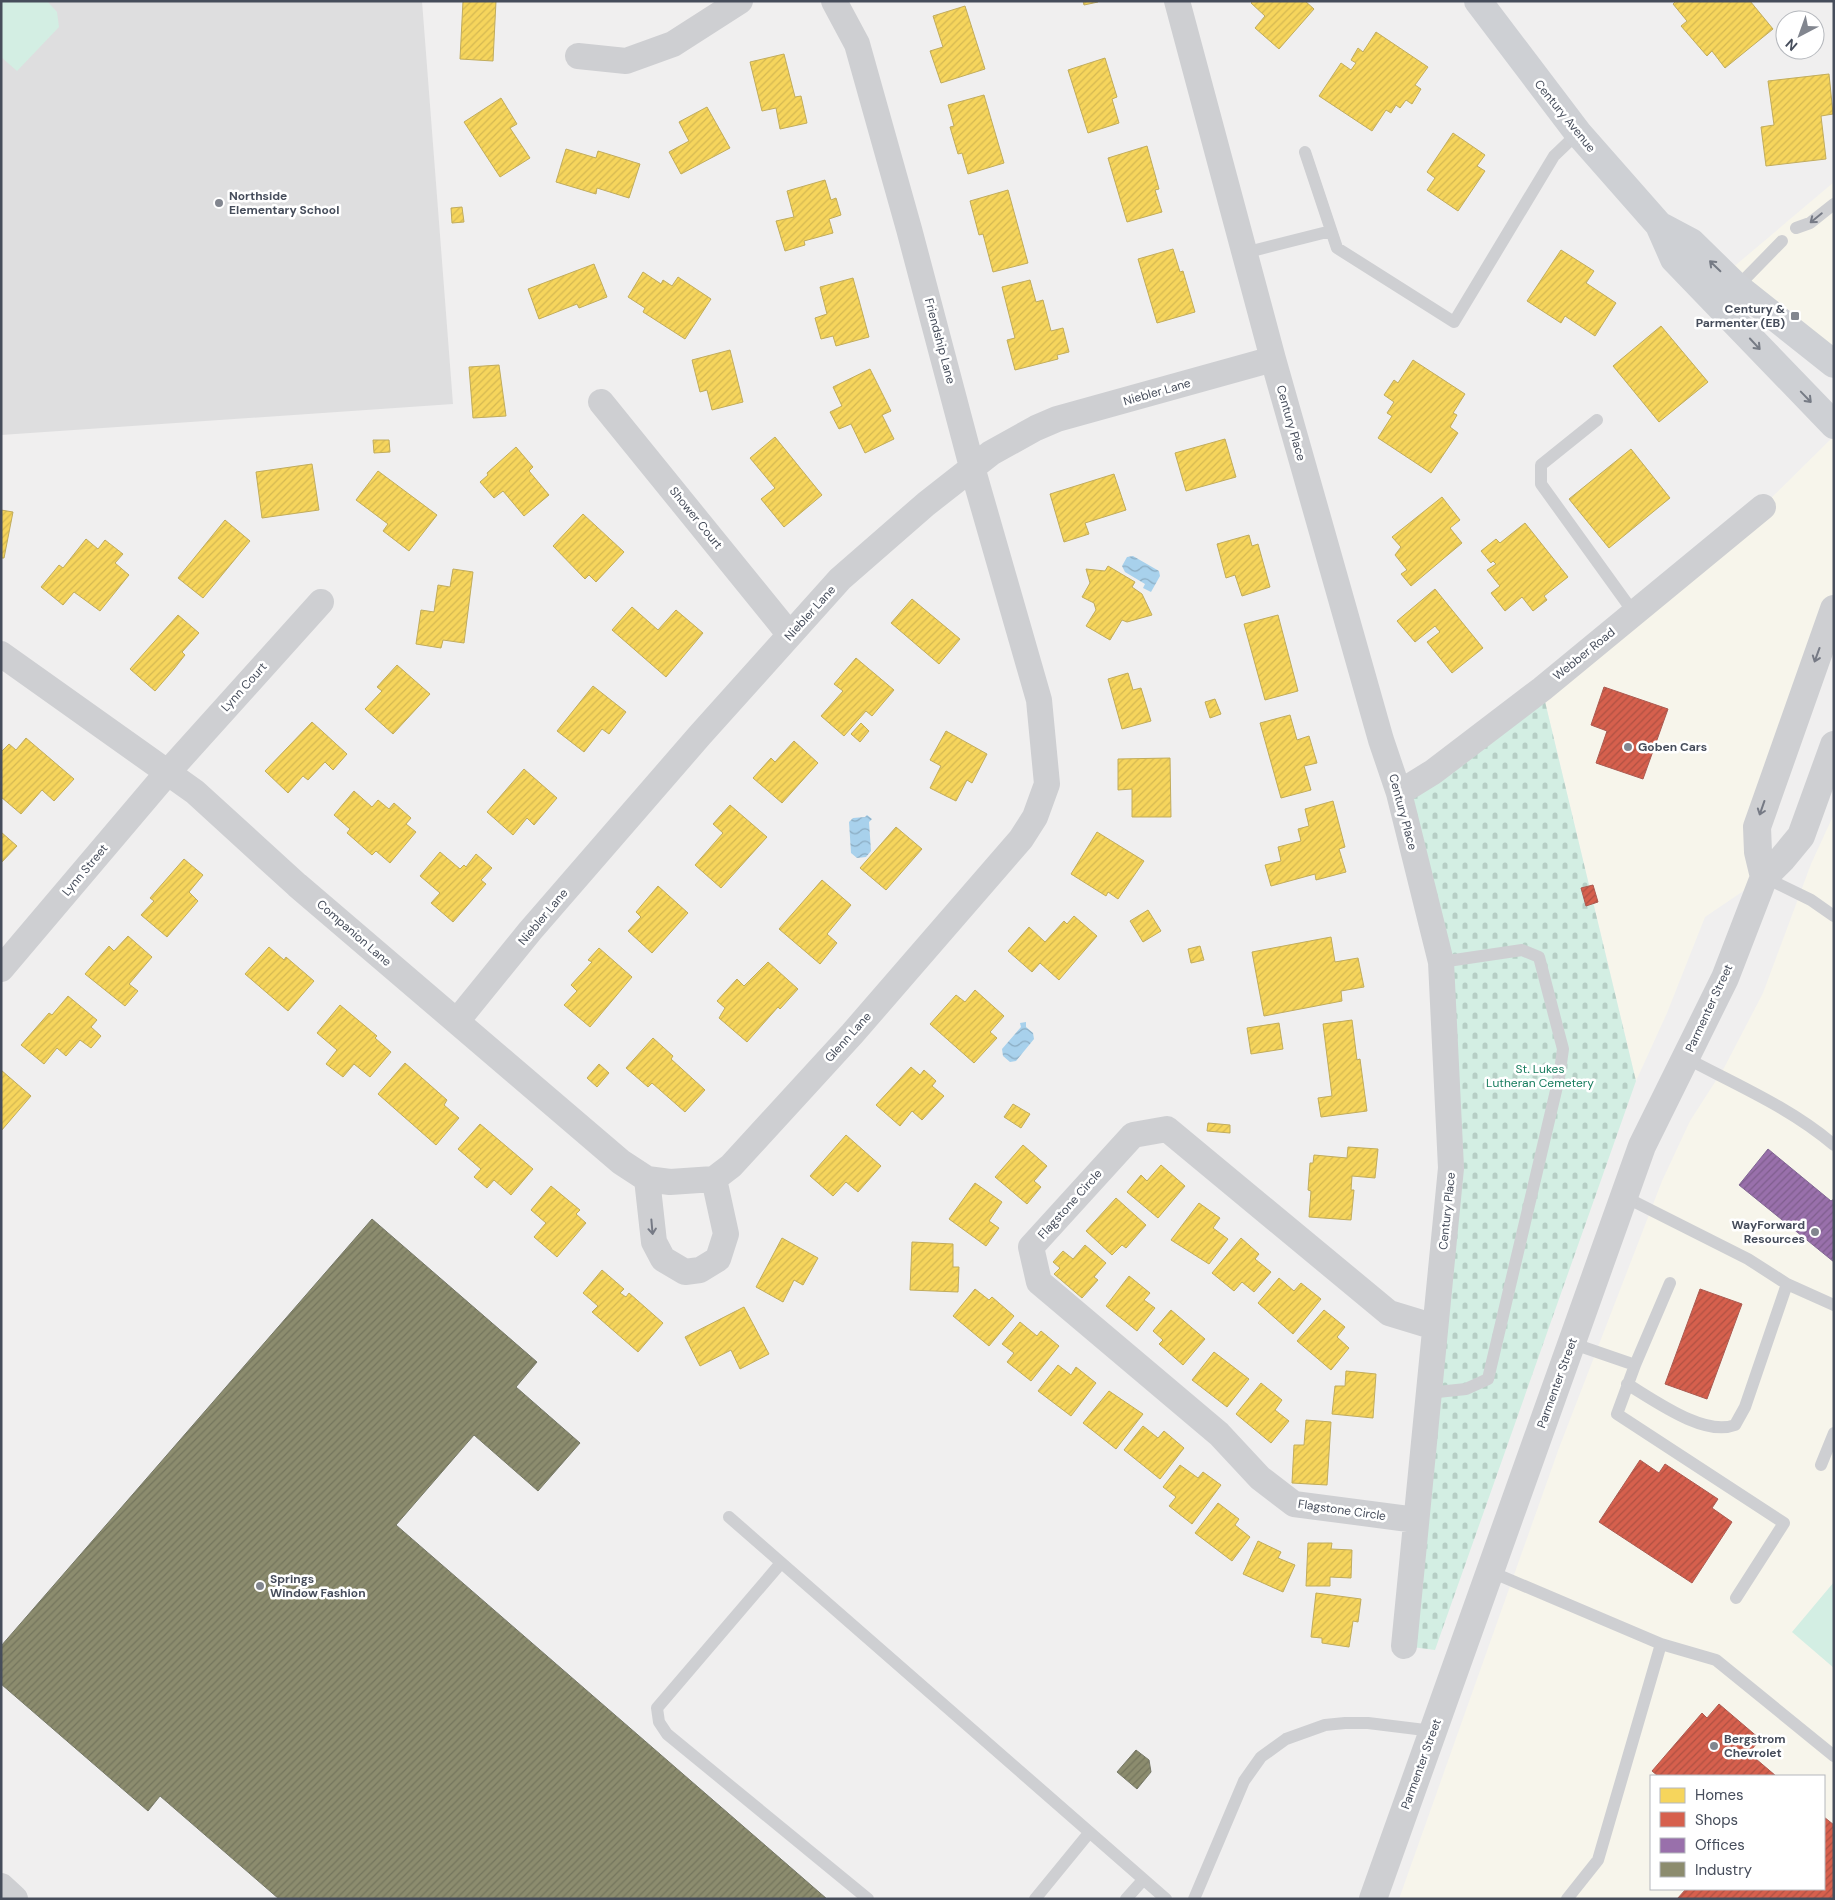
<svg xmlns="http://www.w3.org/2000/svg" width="1835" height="1900" viewBox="0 0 1835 1900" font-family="'DM Sans',sans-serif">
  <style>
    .commercial { fill: #f7f5eb; fill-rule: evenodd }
    .education { fill: #dededf }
    .green { fill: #d3eee3 }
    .cemetery { fill: url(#cemetery-stones) }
    .water { fill: url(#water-waves) }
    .homes { fill: url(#homes-hatch); stroke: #c1ac5c }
    .shops { fill: url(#shops-hatch); stroke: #ab5a51 }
    .offices { fill: url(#offices-hatch); stroke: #806693 }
    .industry { fill: url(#industry-hatch); stroke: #777968 }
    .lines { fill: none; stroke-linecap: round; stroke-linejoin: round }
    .service { stroke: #cecfd2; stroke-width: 12 }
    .minor { stroke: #cecfd2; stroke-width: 26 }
    .tertiary { stroke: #cecfd2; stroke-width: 28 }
    .secondary { stroke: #ced0d4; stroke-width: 28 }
    .oneway { stroke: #767a85 }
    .oneway2 { stroke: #767b85 }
    .poi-dot { fill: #82868f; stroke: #fff; stroke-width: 2 }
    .labels { text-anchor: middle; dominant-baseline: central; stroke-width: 5; stroke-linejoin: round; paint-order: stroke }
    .street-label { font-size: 12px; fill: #464d5b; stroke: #fff }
    .poi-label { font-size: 12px; font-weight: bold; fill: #464d5b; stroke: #fff; text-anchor: start }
    .park-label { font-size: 12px; fill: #177c5d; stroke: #fff }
  </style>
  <defs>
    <pattern id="cemetery-stones" width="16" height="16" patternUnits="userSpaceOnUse" patternTransform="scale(1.25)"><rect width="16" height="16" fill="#d3eee3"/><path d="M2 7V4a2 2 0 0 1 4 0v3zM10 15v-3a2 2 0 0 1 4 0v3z" fill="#b6cec5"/></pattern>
    <pattern id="water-waves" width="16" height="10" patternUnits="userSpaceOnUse" patternTransform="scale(1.25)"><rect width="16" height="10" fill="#a8d1ec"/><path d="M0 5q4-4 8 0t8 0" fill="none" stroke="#8bacc2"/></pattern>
    <pattern id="homes-hatch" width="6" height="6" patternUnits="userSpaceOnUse" patternTransform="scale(1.25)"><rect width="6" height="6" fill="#f6d55c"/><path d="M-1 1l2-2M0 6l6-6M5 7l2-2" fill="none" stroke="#d4b852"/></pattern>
    <pattern id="shops-hatch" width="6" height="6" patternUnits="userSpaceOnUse" patternTransform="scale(1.25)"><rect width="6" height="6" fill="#d6604d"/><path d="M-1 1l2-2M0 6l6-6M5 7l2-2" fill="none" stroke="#af5143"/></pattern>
    <pattern id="offices-hatch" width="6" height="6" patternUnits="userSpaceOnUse" patternTransform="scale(1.25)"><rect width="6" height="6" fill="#9970ab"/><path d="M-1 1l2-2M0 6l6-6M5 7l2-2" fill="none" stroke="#7f5e8e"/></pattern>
    <pattern id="industry-hatch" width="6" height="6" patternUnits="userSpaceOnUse" patternTransform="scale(1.25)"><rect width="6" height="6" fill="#8c8c6e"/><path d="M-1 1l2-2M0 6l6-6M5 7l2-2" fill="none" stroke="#74755d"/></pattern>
  </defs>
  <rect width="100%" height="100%" fill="#f0efef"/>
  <path class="commercial" d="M1834,182V364L1724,275Z
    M1834,436V609L1760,814L1764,877L1705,917L1667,1013L1636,1081L1542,689L1762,507Z
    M1834,814V1582L1793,1632L1834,1668V1899H1399L1559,1448L1662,1181L1690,1121L1724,1068L1763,993L1811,864ZM1651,1776H1824V1889H1651Z"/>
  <path class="education" d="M1,1H422L453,404L1,435Z"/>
  <path class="green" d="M1,1H47L57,12L59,27L17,71L1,57Z
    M1834,1582V1668L1792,1632Z"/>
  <path class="cemetery" d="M1542,689L1636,1081L1435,1650L1404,1646L1448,1063L1399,793Z"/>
  <path class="water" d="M1133,556L1159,571L1160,576L1151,592L1143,588L1145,584L1125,572L1122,566L1127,557Z
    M867,815L872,819L869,822L871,851L866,857L857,858L851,853L849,822L853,818L865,817Z
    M1026,1022V1027L1033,1033L1034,1039L1016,1061L1010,1062L1003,1056L1002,1049L1021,1027L1020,1023Z"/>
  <path class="homes" d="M463,1H496L493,61L460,59Z
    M1083,1H1097L1098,2L1084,5Z
    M1253,1H1305L1314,9L1279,49L1255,28L1265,16L1251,3Z
    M1676,1H1750L1773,29L1725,68L1712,51L1707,56L1681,26L1687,21L1673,4Z
    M965,6L985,69L941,83L930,51L943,47L933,16Z
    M1376,32L1428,67L1415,85L1421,89L1412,104L1406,100L1400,108L1396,105L1391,113L1386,110L1372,131L1319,96L1341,63L1351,70L1356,63L1351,60L1358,48L1363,52Z
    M784,54L795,97L801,96L807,123L780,129L776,108L762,111L750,62Z
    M1105,58L1117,97L1112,99L1119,123L1088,133L1068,70Z
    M1829,74L1833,114L1821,116L1826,159L1766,166L1761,127L1774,125L1768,81Z
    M984,95L1004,163L968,174L962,153L958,154L950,127L954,126L948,105Z
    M501,98L517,124L510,128L530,158L500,177L464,122Z
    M707,107L730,148L681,174L669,152L689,141L679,122Z
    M1453,133L1485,155L1477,166L1485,171L1458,211L1427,190L1435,178L1427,172Z
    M1147,146L1159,189L1155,190L1162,212L1127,222L1108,158Z
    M566,149L596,158L598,151L640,164L629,198L597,188L596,194L556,182Z
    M825,180L831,200L836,198L841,215L829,219L833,233L804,241L805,245L785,251L776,221L794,217L787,191Z
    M1008,190L1028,263L993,272L983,234L979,235L970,201Z
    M462,207L464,222L452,223L451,208Z
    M1173,249L1180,272L1183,271L1195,312L1157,323L1138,259Z
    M1561,250L1594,271L1586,283L1616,303L1595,336L1565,316L1561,323L1527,301Z
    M594,264L607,297L579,308L577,304L539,319L528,289Z
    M643,272L661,284L663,280L672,286L678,277L711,299L685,339L643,312L645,308L628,297Z
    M853,278L869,337L836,346L833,336L821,339L815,318L827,314L820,287Z
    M1030,280L1036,302L1043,300L1051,331L1063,328L1069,352L1057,355L1058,359L1015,370L1007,340L1015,338L1002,287Z
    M1661,326L1708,382L1659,422L1613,366Z
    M730,350L743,402L712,410L707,390L700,392L692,360Z
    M1413,360L1465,394L1453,413L1457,415L1450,427L1458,433L1431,473L1378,438L1392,416L1387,413L1394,402L1384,395L1394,380L1398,383Z
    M499,365L506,416L473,418L469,367Z
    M870,369L891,411L882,415L894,439L865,453L851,424L839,429L830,412L842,406L833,387Z
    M775,437L822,495L784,527L761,499L775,488L750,458Z
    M1225,439L1236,477L1186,491L1175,453Z
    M373,440H389L390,452L374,453Z
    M516,447L533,467L529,471L549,495L524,516L503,491L494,498L480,482L488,475L487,473Z
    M1631,449L1670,498L1609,548L1569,499Z
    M312,464L319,510L262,518L256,472Z
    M378,471L437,515L409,551L383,531L388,524L356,500Z
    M1114,474L1126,510L1085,523L1089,534L1064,542L1050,494Z
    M1442,497L1460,520L1450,528L1462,543L1411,586L1401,574L1407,570L1395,555L1401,547L1392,537Z
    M1,510L13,512L4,558H1Z
    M583,514L624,552L596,582L589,575L585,579L553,546Z
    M225,520L250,541L203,598L178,578Z
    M1525,523L1568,577L1544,596L1547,600L1533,611L1522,597L1505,611L1491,593L1500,586L1487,570L1496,564L1493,561L1491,563L1481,551L1496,539L1500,543Z
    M1249,535L1252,546L1258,544L1270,587L1242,596L1235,575L1226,578L1217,544Z
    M86,539L98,549L105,540L123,554L115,563L129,575L100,611L74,592L63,605L41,587L59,565L63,568Z
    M1108,566L1135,582L1132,587L1142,594L1152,615L1127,622L1122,620L1110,640L1086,626L1096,610L1094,603L1082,597L1090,583L1086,569L1105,571Z
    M453,569L473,572L464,643L443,640L441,648L416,644L421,610L434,612L438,585L450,587Z
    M1435,589L1483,648L1452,673L1427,642L1440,632L1435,626L1415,642L1397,621Z
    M912,599L960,639L939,664L891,623Z
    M632,607L658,630L676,610L703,633L666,677L612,630Z
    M178,615L199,633L182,652L185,655L174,669L155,691L130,669Z
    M1278,615L1298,691L1265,700L1244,624Z
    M856,658L894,690L872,716L866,711L844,736L821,716L843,691L834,684Z
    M397,665L430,694L393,734L365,709L382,691L377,687Z
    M1128,673L1133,690L1141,688L1151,721L1122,729L1108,679Z
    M593,686L626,712L609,734L602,729L584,752L557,731Z
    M1215,699L1221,714L1210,718L1205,702Z
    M1290,715L1297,740L1309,736L1317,763L1304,766L1311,790L1281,798L1260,723Z
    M312,722L347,754L333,770L325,762L308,780L303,776L288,793L265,771Z
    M861,723L869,731L860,742L851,734Z
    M946,731L987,754L972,783L967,780L956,801L930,788L941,766L930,760Z
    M26,738L74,779L54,801L42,790L21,814L1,797V752L9,744L16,750Z
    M794,741L818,763L782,803L753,778L771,758L775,762Z
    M1170,758L1171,817H1132V789L1118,790V759Z
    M524,769L557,798L534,825L527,818L513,835L487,812Z
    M354,791L372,807L378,800L389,809L394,803L411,818L406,824L416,832L390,863L376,851L372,855L347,833L350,829L334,815Z
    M1333,801L1345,847L1339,849L1346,872L1316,880L1315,874L1271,886L1265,865L1281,861L1278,847L1301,841L1298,829L1309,826L1305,809Z
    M730,805L767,837L721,888L695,865L723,833L713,824Z
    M896,827L922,849L886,890L860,868Z
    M1,832L17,846L1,863Z
    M1097,832L1144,861L1118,899L1108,892L1106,896L1071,874Z
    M440,852L460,869L464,865L466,867L476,854L492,868L481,880L486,884L453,922L431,903L440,893L420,876Z
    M184,859L203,875L189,892L198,901L167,937L141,915L154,901L150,898Z
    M822,880L851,905L827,934L837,943L820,964L779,929Z
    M658,886L688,913L652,953L628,931L641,917L636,912Z
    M1148,910L1161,931L1143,942L1130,921Z
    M1074,916L1097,936L1059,980L1040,963L1032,972L1008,951L1029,927L1045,942L1064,921L1067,924Z
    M128,936L152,957L129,984L138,991L125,1006L85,974L109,946L114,951Z
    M1331,937L1335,962L1358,958L1364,987L1341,991L1342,1001L1264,1016L1252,952Z
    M1200,946L1204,960L1191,963L1188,949Z
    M269,947L284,960L286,957L314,981L288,1011L245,974Z
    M599,948L632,977L590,1027L564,1005L577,991L571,985L592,962L588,960Z
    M768,962L798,989L780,1009L778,1007L747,1042L719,1018L725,1008L717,1001L737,979L744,986Z
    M975,990L1004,1016L990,1032L997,1038L974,1063L930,1024L956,995L965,1002Z
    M68,996L97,1020L91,1027L101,1036L91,1048L80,1040L66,1056L57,1048L44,1064L21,1045L49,1013L52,1015Z
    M340,1005L377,1036L375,1038L391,1052L370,1077L354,1064L343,1077L326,1064L337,1050L317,1033Z
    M1352,1020L1357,1060L1360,1059L1367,1111L1321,1117L1318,1098L1332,1096L1323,1024Z
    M1279,1023L1283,1049L1251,1054L1247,1028Z
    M653,1038L673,1056L671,1059L705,1090L685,1112L652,1083L648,1087L626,1068Z
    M405,1063L447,1100L444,1105L459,1118L436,1145L378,1094Z
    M599,1064L609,1073L597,1087L587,1078Z
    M911,1067L920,1075L924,1070L936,1081L932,1086L944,1096L922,1120L912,1111L900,1126L876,1105Z
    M1,1070L31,1096L1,1131Z
    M1013,1104L1030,1114L1021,1128L1004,1117Z
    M1208,1123L1230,1125V1133L1207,1131Z
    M480,1124L533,1169L511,1195L494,1180L487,1188L474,1177L481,1169L458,1149Z
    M846,1135L881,1166L858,1192L846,1182L833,1196L810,1176Z
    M1023,1145L1047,1166L1034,1181L1041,1187L1027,1204L995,1177Z
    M1348,1147L1378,1149L1375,1178L1352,1176L1351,1190H1354L1351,1220L1309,1217L1311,1191L1308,1190L1310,1163H1313L1314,1155L1347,1158Z
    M1161,1165L1185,1186L1158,1218L1127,1192L1141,1175L1147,1181Z
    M975,1183L1002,1202L989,1221L999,1228L986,1246L949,1219Z
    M551,1186L580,1210L576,1214L586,1223L557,1257L534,1237L546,1223L531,1210Z
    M1116,1198L1146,1225L1126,1248L1122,1245L1112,1255L1086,1231Z
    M1199,1203L1220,1218L1213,1228L1228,1239L1209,1264L1171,1240Z
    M782,1238L818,1258L803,1285L794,1280L783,1302L756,1287Z
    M1241,1238L1259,1254L1255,1259L1271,1272L1254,1292L1242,1282L1234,1291L1212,1273Z
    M912,1242L953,1244V1267H959L958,1292L910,1290Z
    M1085,1245L1106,1263L1094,1277L1098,1280L1082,1298L1054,1274L1060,1268L1053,1262L1063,1251L1073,1259Z
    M602,1270L624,1289L620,1293L626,1297L629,1293L663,1323L638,1352L592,1312L598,1306L583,1293Z
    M1129,1276L1150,1293L1144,1300L1155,1308L1137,1331L1106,1306Z
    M1279,1278L1294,1291L1301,1283L1321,1299L1293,1334L1258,1303Z
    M975,1289L989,1300L992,1297L1014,1316L989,1346L953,1316Z
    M744,1307L769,1354L740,1369L731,1350L700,1366L685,1337Z
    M1171,1310L1205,1339L1183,1365L1159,1344L1163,1340L1153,1331Z
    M1324,1310L1345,1327L1337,1337L1349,1348L1331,1370L1297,1341Z
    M1020,1322L1037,1336L1041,1331L1059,1346L1031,1381L1007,1362L1014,1353L1002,1344Z
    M1214,1352L1249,1379L1227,1407L1192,1380Z
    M1058,1365L1071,1375L1076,1367L1096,1383L1071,1416L1038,1391Z
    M1346,1371L1376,1374L1373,1418L1332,1414L1335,1386H1345Z
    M1261,1383L1282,1400L1275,1410L1289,1421L1271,1443L1236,1414Z
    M1109,1391L1143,1414L1116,1449L1083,1423Z
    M1306,1420L1331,1422L1327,1485L1292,1483L1294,1445H1304Z
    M1143,1426L1158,1438L1164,1431L1184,1448L1160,1479L1124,1450Z
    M1180,1465L1198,1478L1203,1472L1221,1485L1192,1524L1169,1506L1176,1497L1163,1487Z
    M1218,1503L1239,1519L1235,1525L1250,1537L1232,1561L1195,1533Z
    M1258,1541L1281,1552L1278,1558L1295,1565L1283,1592L1243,1574Z
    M1308,1543H1332L1331,1549L1352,1550L1351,1578L1330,1577V1586H1306Z
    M1316,1593L1361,1599L1358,1622L1353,1621L1349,1647L1322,1643V1638L1311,1637Z"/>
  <path class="shops" d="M1604,687L1668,709L1643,779L1596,763L1607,731L1591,725Z
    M1593,885L1598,902L1586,906L1581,888Z
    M1700,1289L1742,1304L1707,1399L1665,1384Z
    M1640,1460L1659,1473L1665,1464L1718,1499L1712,1508L1732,1522L1692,1583L1599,1522Z
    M1719,1704L1760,1739L1749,1753L1776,1776H1658L1652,1771L1702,1713L1707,1718Z
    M1824,1817L1834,1825V1899H1677L1686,1889H1824Z"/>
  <path class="offices" d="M1768,1149L1831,1201L1834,1199V1262L1739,1185Z"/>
  <path class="industry" d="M372,1219L537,1362L516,1387L580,1443L538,1491L474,1435L396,1525L827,1899H279L160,1796L148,1811L1,1684V1646Z
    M1136,1750L1149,1760L1151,1772L1137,1789L1117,1772Z"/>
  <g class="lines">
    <path class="service" d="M1305,152L1337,248L1454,322L1554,156L1578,133
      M1796,228L1810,223L1834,204
      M1244,253L1331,231
      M1737,287L1782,241
      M1597,420L1541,465V484L1634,613
      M1764,877L1811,900L1834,916
      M1686,1058C1735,1084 1791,1108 1834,1145
      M1623,1196L1748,1259L1787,1284L1834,1305
      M1670,1283L1635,1365L1617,1414L1784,1523L1736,1598
      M1571,1343L1635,1365
      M1627,1384C1654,1400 1704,1437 1735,1425L1745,1407L1787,1284
      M1428,1393L1466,1389L1488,1379L1559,1078L1563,1049L1539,957L1522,950L1441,962
      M1821,1465L1834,1433
      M729,1517L1166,1899
      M781,1563L657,1708L659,1722L667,1734L868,1899
      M1489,1571L1661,1644
      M1035,1899L1089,1833
      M1126,1899L1143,1880
      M1194,1899L1244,1781L1261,1757L1286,1739L1325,1725L1345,1723H1368L1433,1731
      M1567,1899L1598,1860L1661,1644L1716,1660L1834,1756"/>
    <path class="minor" d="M1177,1L1273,359L1381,740L1399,793L1441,962L1451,1168L1404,1646
      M578,56L626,61L673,44L740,1
      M601,402L790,635
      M1,654L195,792L297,885L621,1162L647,1179L670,1182L714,1179L731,1166L852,1034L1021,839L1035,817L1047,784L1039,700L972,467L909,229L857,44L834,1
      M1399,793L1433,772L1542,689L1763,507
      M1,969L168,772L321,602
      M457,1021L530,931L700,735L840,579L926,504L991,453L1036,428L1057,419L1273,359
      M647,1179L654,1242L663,1259L685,1272L700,1270L718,1259L726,1234L714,1179
      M1416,1520L1294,1504L1260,1478L1219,1434L1039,1282L1031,1247L1133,1135L1167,1129L1389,1313L1435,1327"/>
    <path class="tertiary" d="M1764,877L1758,852L1757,827L1834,609
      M1,1887L14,1899
      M1373,1899L1642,1146L1725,978L1764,877L1782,859L1801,836L1834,745"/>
    <path class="secondary" d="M1478,1L1578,133L1659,225L1674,259L1834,425
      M1659,225L1691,242L1737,287L1834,364"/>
  </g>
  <defs><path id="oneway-shaft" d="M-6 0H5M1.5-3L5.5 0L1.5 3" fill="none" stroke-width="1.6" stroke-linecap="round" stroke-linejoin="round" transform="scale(1.25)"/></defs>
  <g class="oneway">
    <use href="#oneway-shaft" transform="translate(1816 218) rotate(141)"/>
    <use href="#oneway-shaft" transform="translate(1817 655) rotate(110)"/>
    <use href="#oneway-shaft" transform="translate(1762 808) rotate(109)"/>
    <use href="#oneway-shaft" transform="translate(652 1227) rotate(85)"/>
  </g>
  <g class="oneway2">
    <use href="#oneway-shaft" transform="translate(1715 266) rotate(-136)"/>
    <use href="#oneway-shaft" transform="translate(1755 344) rotate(47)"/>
    <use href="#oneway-shaft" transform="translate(1806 397) rotate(46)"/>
  </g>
  <g class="poi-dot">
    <circle cx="219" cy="203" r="5"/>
    <rect x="1790" y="311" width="10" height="10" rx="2.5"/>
    <circle cx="1628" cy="747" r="5"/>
    <circle cx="1815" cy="1232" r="5"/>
    <circle cx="260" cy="1586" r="5"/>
    <circle cx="1714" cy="1746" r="5"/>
  </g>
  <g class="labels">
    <g class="street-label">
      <text transform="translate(1565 116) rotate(51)">Century Avenue</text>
      <text transform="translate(940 341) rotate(75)">Friendship Lane</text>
      <text transform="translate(1157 392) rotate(-16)">Niebler Lane</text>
      <text transform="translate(1291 423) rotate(74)">Century Place</text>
      <text transform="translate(696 518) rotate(51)">Shower Court</text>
      <text transform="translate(810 613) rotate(-48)">Niebler Lane</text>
      <text transform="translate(1584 654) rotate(-39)">Webber Road</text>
      <text transform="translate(244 687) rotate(-48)">Lynn Court</text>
      <text transform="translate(1403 812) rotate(75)">Century Place</text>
      <text transform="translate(85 870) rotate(-50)">Lynn Street</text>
      <text transform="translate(543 917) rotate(-50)">Niebler Lane</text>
      <text transform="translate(354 933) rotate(41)">Companion Lane</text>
      <text transform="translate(1709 1008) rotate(-65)">Parmenter Street</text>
      <text transform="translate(848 1037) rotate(-48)">Glenn Lane</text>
      <text transform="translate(1070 1204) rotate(-48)">Flagstone Circle</text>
      <text transform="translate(1447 1211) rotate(-84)">Century Place</text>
      <text transform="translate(1557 1383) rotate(-70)">Parmenter Street</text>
      <text transform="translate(1342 1510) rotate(8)">Flagstone Circle</text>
      <text transform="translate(1421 1764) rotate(-70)">Parmenter Street</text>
    </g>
    <g class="poi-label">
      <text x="229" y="196">Northside<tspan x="229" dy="14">Elementary School</tspan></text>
      <text x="1785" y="309" text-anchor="end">Century &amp;<tspan x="1785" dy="14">Parmenter (EB)</tspan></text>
      <text x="1638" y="747">Goben Cars</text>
      <text x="1805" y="1225" text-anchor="end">WayForward<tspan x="1805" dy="14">Resources</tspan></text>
      <text x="270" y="1579">Springs<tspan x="270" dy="14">Window Fashion</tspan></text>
      <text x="1724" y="1739">Bergstrom<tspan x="1724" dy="14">Chevrolet</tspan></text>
    </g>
    <g class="park-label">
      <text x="1540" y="1069">St. Lukes<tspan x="1540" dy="14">Lutheran Cemetery</tspan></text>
    </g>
  </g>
  <rect width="1835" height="1900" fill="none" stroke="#464d5b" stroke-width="5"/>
  <rect x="1650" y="1775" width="175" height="115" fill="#ffffff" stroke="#b5b8bd"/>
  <rect x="1660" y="1788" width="25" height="15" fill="#f6d55c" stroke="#b5b8bd"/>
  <text x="1695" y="1800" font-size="15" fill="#464d5b">Homes</text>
  <rect x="1660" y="1812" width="25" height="15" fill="#d6604d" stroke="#b5b8bd"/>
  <text x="1695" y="1825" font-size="15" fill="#464d5b">Shops</text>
  <rect x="1660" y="1838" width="25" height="15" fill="#9970ab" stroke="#b5b8bd"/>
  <text x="1695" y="1850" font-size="15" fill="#464d5b">Offices</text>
  <rect x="1660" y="1862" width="25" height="15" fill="#8c8c6e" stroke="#b5b8bd"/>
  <text x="1695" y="1875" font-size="15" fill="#464d5b">Industry</text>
  <g transform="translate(1800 35) rotate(221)"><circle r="24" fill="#ffffff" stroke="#b5b8bd"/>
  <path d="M0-4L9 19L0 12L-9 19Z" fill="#82868f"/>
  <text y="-8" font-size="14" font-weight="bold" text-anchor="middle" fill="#464d5b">N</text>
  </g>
</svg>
